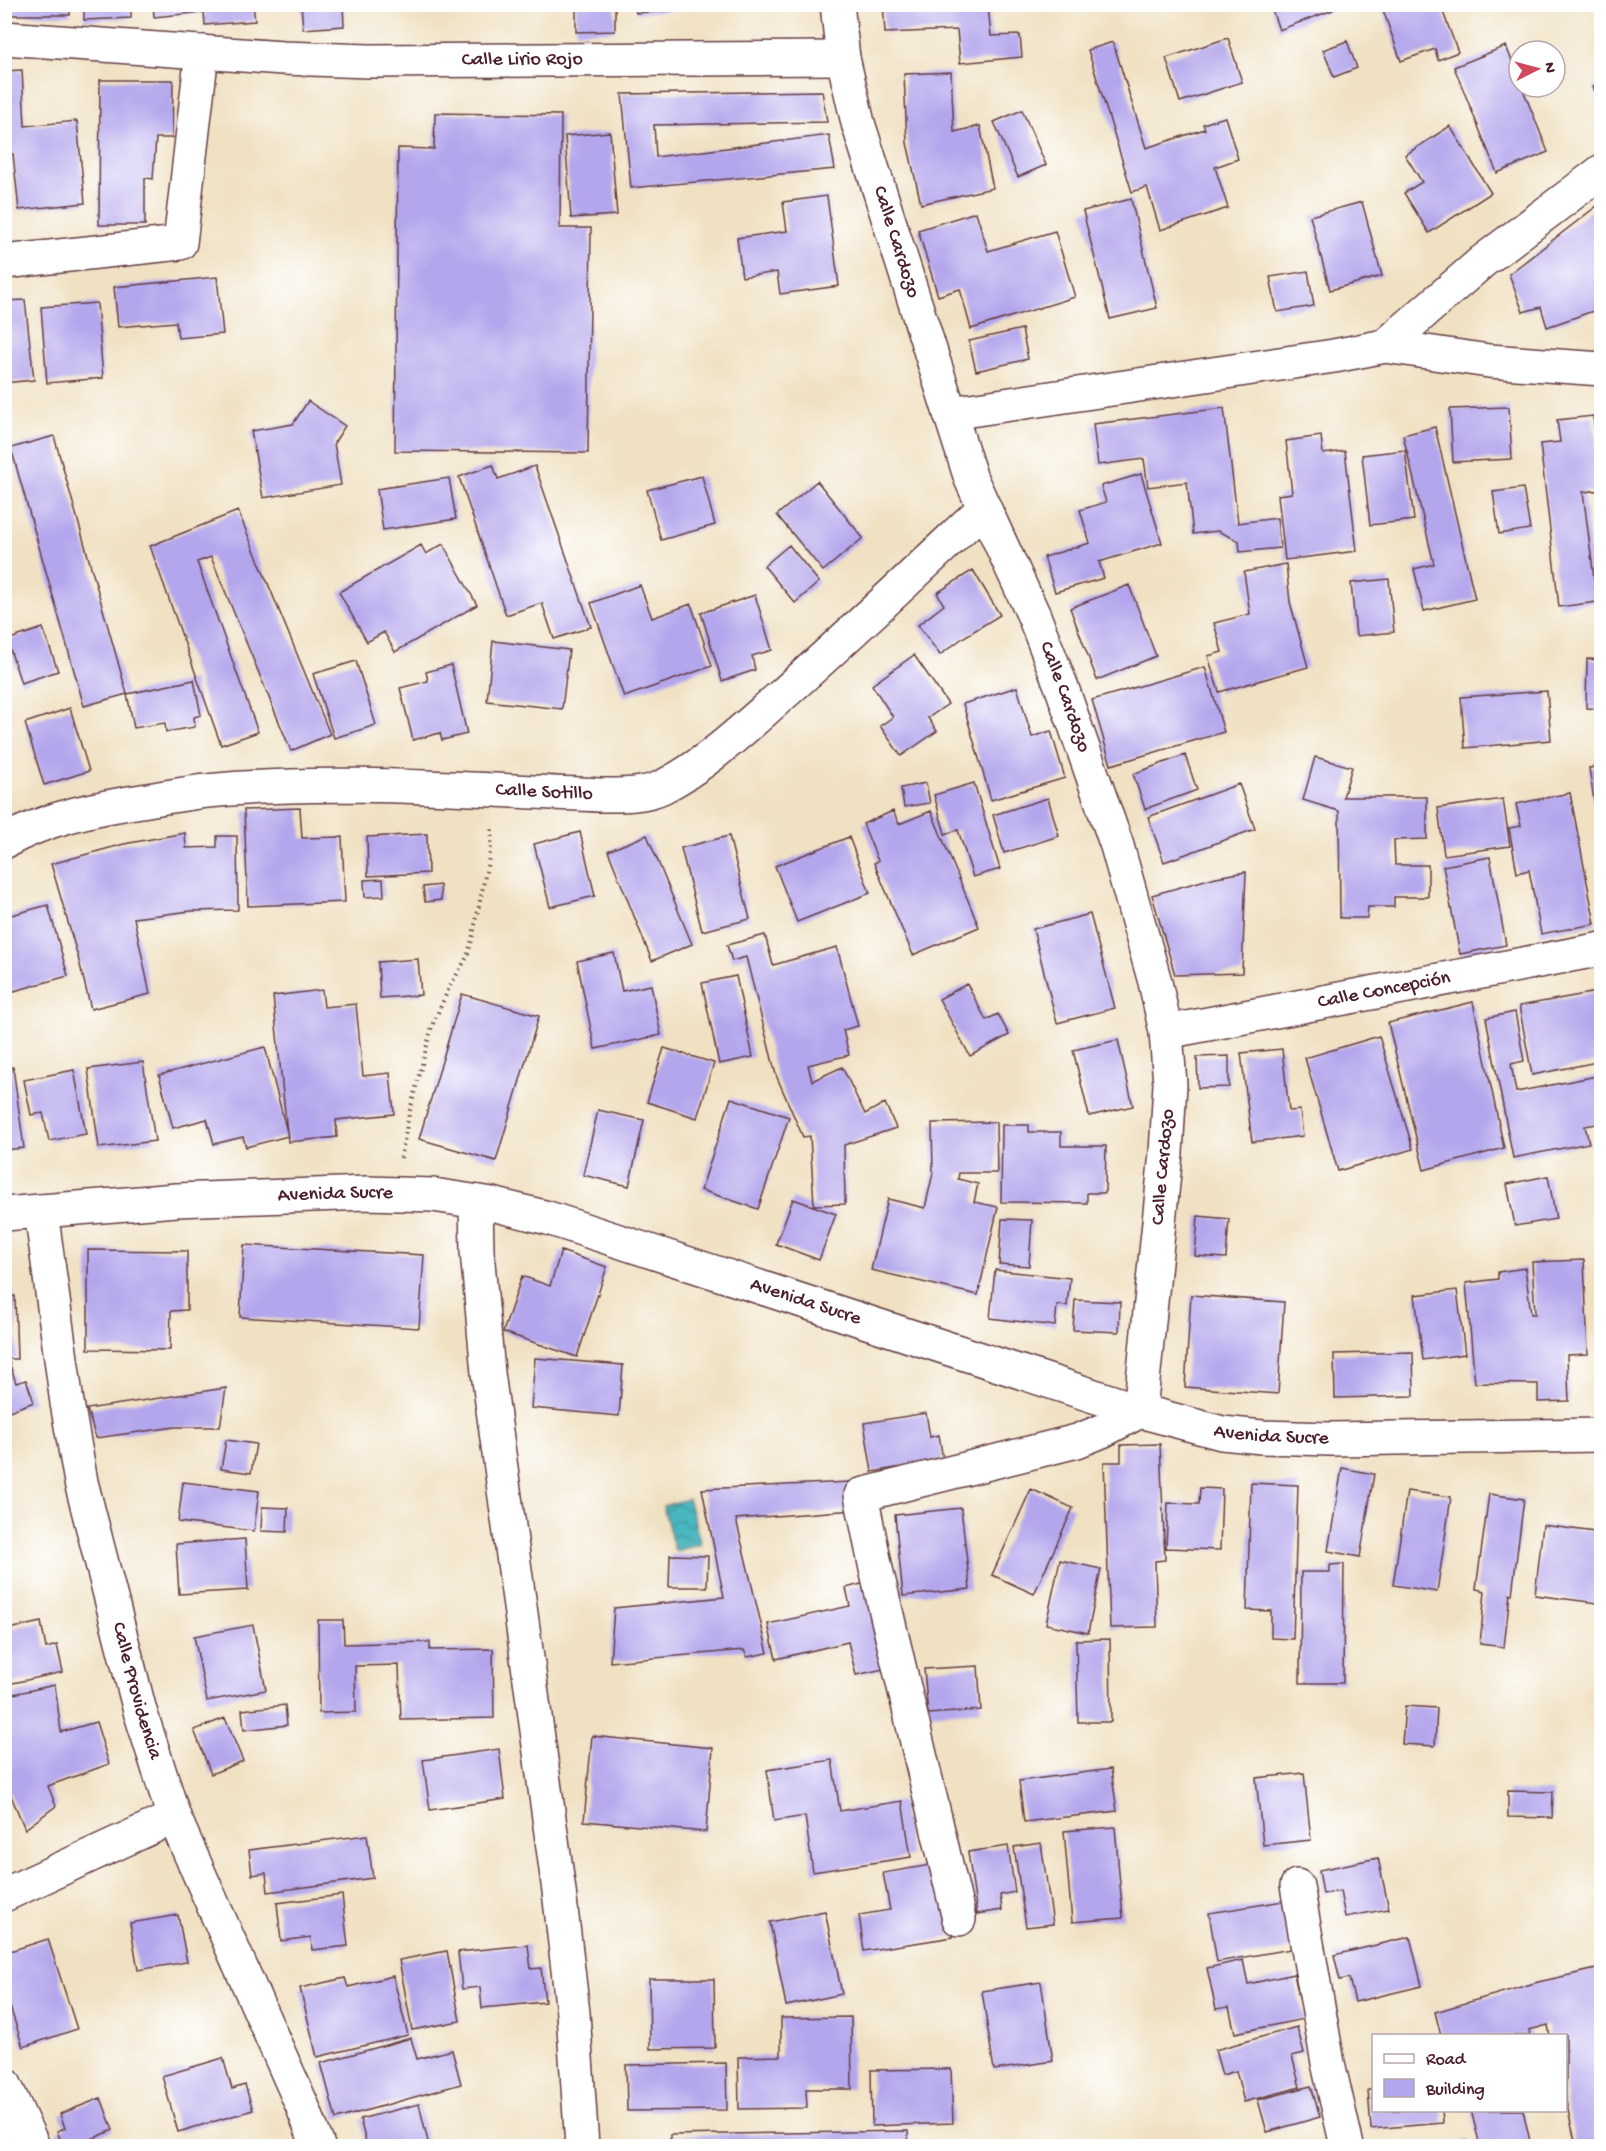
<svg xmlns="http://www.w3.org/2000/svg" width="1606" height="2151" viewBox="0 0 1606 2151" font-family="'Gochi Hand',sans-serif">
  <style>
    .water { fill: url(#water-waves); stroke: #496b76; stroke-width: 1.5 }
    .building { fill: #b3a6ec }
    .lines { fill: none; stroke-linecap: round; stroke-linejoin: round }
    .minor-casing { stroke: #633c42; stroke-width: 36 }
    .tertiary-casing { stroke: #633c42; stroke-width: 36 }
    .path { stroke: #633c42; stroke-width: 4; stroke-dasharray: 1.5 4.5; stroke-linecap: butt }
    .minor { stroke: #fff; stroke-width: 33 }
    .tertiary { stroke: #fff; stroke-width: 33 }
    .labels { text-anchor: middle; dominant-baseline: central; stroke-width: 4.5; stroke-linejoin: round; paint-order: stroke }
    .street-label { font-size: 20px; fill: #4a1f2b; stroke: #fff }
  </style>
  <defs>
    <pattern id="water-waves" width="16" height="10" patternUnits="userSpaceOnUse" patternTransform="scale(1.5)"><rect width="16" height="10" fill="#48b7c0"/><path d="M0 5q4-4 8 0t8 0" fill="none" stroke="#3e949c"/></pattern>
  </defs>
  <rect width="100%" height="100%" fill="#fff"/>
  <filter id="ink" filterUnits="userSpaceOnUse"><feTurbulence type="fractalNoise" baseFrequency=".0167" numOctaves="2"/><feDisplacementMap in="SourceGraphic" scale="12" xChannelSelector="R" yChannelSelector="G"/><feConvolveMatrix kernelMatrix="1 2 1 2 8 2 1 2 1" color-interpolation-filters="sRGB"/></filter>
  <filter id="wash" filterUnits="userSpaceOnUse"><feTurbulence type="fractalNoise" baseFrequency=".008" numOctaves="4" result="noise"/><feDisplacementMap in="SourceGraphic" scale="24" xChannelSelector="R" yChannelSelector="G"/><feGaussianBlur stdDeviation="1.35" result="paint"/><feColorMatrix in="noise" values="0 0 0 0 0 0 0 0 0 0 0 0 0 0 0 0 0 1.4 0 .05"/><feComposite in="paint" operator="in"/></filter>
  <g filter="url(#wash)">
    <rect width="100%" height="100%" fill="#f0e1c3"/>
    <path class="water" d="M688,1499L701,1544L675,1551L663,1506Z"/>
    <g id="blocks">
      <path class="building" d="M10,4H70V15H10Z
        M84,4H131V18L84,20Z
        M153,4H253L255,21L205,25L204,12L154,17Z
        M301,4H343L344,26L303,29Z
        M635,4H729V6L636,13Z
        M883,4H986L988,6L991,36L1020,35L1022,57L960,63L957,30L885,33Z
        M1270,4H1331L1333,10L1279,30Z
        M1398,4H1440L1458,52L1438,60L1435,49L1401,61L1383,10Z
        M576,5H615V31L576,32Z
        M1228,38L1242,82L1180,102L1166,58Z
        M1347,41L1357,68L1334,77L1323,50Z
        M1113,42L1146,148L1205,129L1203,124L1225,117L1238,159L1215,167L1228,208L1160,230L1147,187L1132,192L1088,50Z
        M1506,46L1519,79V87H1522L1548,152L1497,173L1454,67Z
        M22,70L25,126L77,121L85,203L19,210L13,154H4V71Z
        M951,72L954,132L980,126L993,188L921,204L907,143L904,74Z
        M100,80H173L172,138H156L153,179L145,178V225H99Z
        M1602,83V104L1593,87Z
        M822,91L827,122L654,125L656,157L829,135L835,169L631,188L622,94Z
        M1022,110L1046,165L1018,177L994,122Z
        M435,113L561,115L560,228H591L588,453L395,451L398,148L434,149Z
        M1450,126L1491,193L1429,233L1404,193L1422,182L1405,155Z
        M610,132L617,215L571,218L565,136Z
        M827,196L839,286L780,294L777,272L742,277L737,238L787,231L783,202Z
        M1131,199L1157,308L1110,319L1083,211Z
        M1362,202L1382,276L1330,290L1310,216Z
        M1602,202V308L1547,327L1541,307L1523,312L1509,274Z
        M976,212L988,251L1055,231L1075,297L971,329L960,289L938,296L918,230Z
        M1308,271L1314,306L1277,312L1270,277Z
        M217,277L223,334L178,338L176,322L118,327L114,287Z
        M25,300L34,380L4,383V301Z
        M97,303L103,378L47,383L41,307Z
        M1022,329L1028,359L976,371L969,341Z
        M308,401L345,426L334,443L341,485L263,498L251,431L293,424Z
        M1509,407L1512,459L1453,462L1450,409Z
        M1224,408L1238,523L1277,518L1280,548L1240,552L1239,541L1218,531L1193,534L1187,482L1148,487L1144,459L1098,465L1093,424Z
        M1593,416L1602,490L1583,492L1597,602L1559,607L1540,444L1560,442L1557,420Z
        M1435,427L1475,599L1424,611L1414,569L1434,564L1403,435Z
        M54,436L127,694L194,680L201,715L194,717L195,727L166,732L165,723L134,728L127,694L84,706L11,448Z
        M1321,436L1323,454L1345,451L1357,551L1285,560L1278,495L1292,493L1286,441Z
        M1405,450L1414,520L1370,525L1362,455Z
        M493,465L498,479L535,466L591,627L554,639L542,603L506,615L459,477Z
        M1141,474L1162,543L1099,562L1104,578L1055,592L1044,557L1090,543L1080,510L1106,502L1101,486Z
        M702,476L715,525L661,540L647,490Z
        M449,478L456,519L383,530L377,489Z
        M817,481L863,538L823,571L777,515Z
        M1523,488L1530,529L1499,534L1493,492Z
        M238,511L330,734L291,751L211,557L197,562L258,732L221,745L150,546Z
        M443,544L477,605L395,652L384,632L367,642L339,592L421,545L426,554Z
        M789,545L819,582L795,603L764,566Z
        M1286,564L1290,602L1308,667L1219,692L1208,656L1222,652L1214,623L1250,614L1244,572Z
        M973,570L1000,615L964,637L940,655L918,625L944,605L937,593Z
        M1389,579L1394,632L1356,636L1351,583Z
        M640,585L652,618L691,604L712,666L624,697L591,603Z
        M1129,585L1156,656L1097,680L1070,608Z
        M755,595L772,650L752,656L755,670L722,681L701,613Z
        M43,628L58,671L21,683L7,640Z
        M493,641L569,650L562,709L487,701Z
        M914,655L948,704L928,718L937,731L901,756L880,726L893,717L872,685Z
        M1587,659L1602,660V709L1586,708Z
        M356,661L376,725L334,738L313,674Z
        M451,665L467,734L442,740L440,733L413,740L400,688L428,681L426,672Z
        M1205,667L1224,732L1111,765L1092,700Z
        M1017,687L1032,737L1051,731L1065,778L991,800L963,704Z
        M1547,691L1551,740L1465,748L1461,697Z
        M70,708L89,771L44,785L25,723Z
        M1185,755L1197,790L1145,809L1133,774Z
        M1315,757L1352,767L1343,797H1427V839L1394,840L1395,865H1428V897H1394V907H1368L1367,918H1340L1339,811L1303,800Z
        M1602,766V840H1600L1589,768Z
        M926,783L930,803L904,807L901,788Z
        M974,783L1000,869L973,877L958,830L945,834L934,795Z
        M1239,784L1255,829L1164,862L1148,817Z
        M1570,793L1595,924L1541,934L1529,870L1517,873L1509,828L1521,826L1516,804Z
        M1048,798L1059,836L1004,853L993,815Z
        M1503,799L1510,846L1444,855L1438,808Z
        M300,808L302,838L342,837L345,902L248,906L244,810Z
        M893,811L899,824L931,811L979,927L913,955L874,863L878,861L863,824Z
        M580,832L595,896L550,907L534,844Z
        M185,833L186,848L217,847V836H237L238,910L191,911L134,918L150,994L91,1009L78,957L51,864L124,844Z
        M427,834L428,873L368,876L367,837Z
        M647,835L692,944L652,961L608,851Z
        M729,836L750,919L702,931L681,848Z
        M849,837L870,893L797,922L775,866Z
        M1490,857L1506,945L1460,954L1443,866Z
        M1246,872L1242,973L1175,975L1152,895L1216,877Z
        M383,879L384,896L365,897L364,880Z
        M440,885L441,900L425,902L423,887Z
        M48,905L68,976L7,993L4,985V917Z
        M1090,914L1115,1008L1057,1023L1033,929Z
        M765,935L773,965L837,947L858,1026L843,1030L849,1055L808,1065L812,1081L842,1067L865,1114L885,1103L896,1128L844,1145L845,1204L814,1205L810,1136L803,1137L776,1075L746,957L732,961L727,945Z
        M614,953L622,991L651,985L661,1035L595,1049L577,961Z
        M418,959L421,995L380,998L378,962Z
        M736,976L753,1057L719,1064L702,983Z
        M967,984L986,1020L998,1014L1009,1035L970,1056L939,999Z
        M322,990L324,1007L356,1004L363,1076L390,1073L394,1114L336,1120L337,1137L288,1142L273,996Z
        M1602,991V1061L1532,1075L1519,1006Z
        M462,994L539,1016L496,1161L419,1139Z
        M1473,1002L1504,1148L1424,1170L1388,1023Z
        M1515,1012L1524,1061L1511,1064L1516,1092L1602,1075V1123L1585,1126L1589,1143L1513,1158L1486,1018Z
        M1379,1036L1413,1149L1338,1171L1305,1058Z
        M1118,1040L1133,1106L1089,1116L1073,1050Z
        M265,1047L288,1136L246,1147L243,1137L214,1144L207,1119L173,1128L159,1075Z
        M664,1048L714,1063L697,1118L647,1102Z
        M1282,1049L1289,1111L1300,1110L1303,1136L1252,1142L1241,1053Z
        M1229,1056V1087L1198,1088L1197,1057Z
        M143,1062L155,1141L99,1148L88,1069Z
        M13,1067L24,1148L4,1150V1068Z
        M74,1070L86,1134L49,1141L43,1113L31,1115L24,1080Z
        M731,1098L789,1117L758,1209L701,1190Z
        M598,1110L644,1120L629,1186L583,1175Z
        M996,1122L997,1173H959L958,1179L978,1184L974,1202L998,1207L978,1295L871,1270L888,1199L925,1208L933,1173L932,1123Z
        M1002,1125H1029V1132H1061V1146H1106L1105,1193H1087V1203L1001,1202Z
        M1548,1176L1556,1219L1515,1226L1507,1184Z
        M793,1199L836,1214L819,1260L776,1244Z
        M1198,1216L1229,1219L1226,1258L1195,1256Z
        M1002,1219L1032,1220L1029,1266L999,1264Z
        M1602,1223V1248H1600L1598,1224Z
        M244,1245L424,1255L419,1328L240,1317Z
        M88,1250L187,1251V1310L171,1311L170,1350L88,1349Z
        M561,1251L607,1267L577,1357L503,1332L522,1276L550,1286Z
        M1584,1260L1588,1354L1567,1355L1569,1401L1538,1402V1384L1475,1383L1466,1283L1498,1279V1272L1525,1268L1531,1314H1535L1532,1262Z
        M995,1270L1070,1278L1067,1306L1057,1305L1055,1326L990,1318Z
        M1457,1290L1465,1354L1423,1360L1415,1295Z
        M1191,1295L1284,1302L1278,1394L1185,1387Z
        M15,1296L17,1359H8L16,1383L26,1380L34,1402L4,1413V1297Z
        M1075,1300L1120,1302L1119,1332L1073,1330Z
        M1413,1352L1414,1396L1335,1398L1334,1354Z
        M535,1358L623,1365L619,1416L531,1408Z
        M226,1388L220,1427H175L96,1438L87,1409Z
        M926,1413L930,1437L939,1435L943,1460L872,1472L864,1423Z
        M226,1440L256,1444L251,1473L221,1469Z
        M1160,1444L1165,1560L1155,1561L1157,1627L1110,1628L1104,1462H1121V1445Z
        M1342,1468L1374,1474L1360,1557L1328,1551Z
        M183,1482L259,1491L254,1531L178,1522Z
        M850,1482L855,1510L736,1519L768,1653L747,1657L744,1650L610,1662L614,1608L724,1597L702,1489Z
        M1251,1483L1298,1485L1293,1639L1271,1638V1611L1247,1610Z
        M1200,1488L1222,1489L1220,1550L1166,1548L1168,1503L1199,1504Z
        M1031,1489L1073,1508L1034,1594L992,1575Z
        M1407,1491L1451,1497L1437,1592L1393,1585Z
        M1489,1494L1524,1499L1512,1594H1510L1504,1647L1480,1644L1485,1591L1476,1589Z
        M262,1507L288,1508L287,1532L261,1531Z
        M961,1508L970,1589L903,1596L895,1515Z
        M1543,1525L1602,1533V1562L1597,1603L1535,1595Z
        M245,1539L248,1590L179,1594L176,1544Z
        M670,1555L708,1556L707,1587H669Z
        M1060,1560L1101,1569L1088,1633L1046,1624Z
        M1344,1564L1343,1683H1300L1301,1572H1330V1565Z
        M869,1582L888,1668L856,1675L848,1642L776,1659L768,1624L850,1606L846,1588Z
        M318,1620H343L344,1644L430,1642V1650L493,1649L494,1718L401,1720L399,1665L355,1666L356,1712L319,1713Z
        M41,1622L46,1648L57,1645L63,1672L4,1685V1630Z
        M253,1625L266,1690L207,1701L194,1636Z
        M1110,1639L1111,1722H1078L1076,1640Z
        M978,1666L981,1710L928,1714L924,1669Z
        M55,1685L61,1732L96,1722L109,1764L48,1786L56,1806L25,1829L6,1784L4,1785V1696Z
        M285,1705L287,1725L244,1730L242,1710Z
        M1405,1706L1437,1708L1435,1746L1402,1744Z
        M225,1718L243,1761L211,1774L194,1730Z
        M592,1736L713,1748L706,1832L584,1821Z
        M499,1749L505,1799L430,1810L423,1760Z
        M832,1760L840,1811L902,1801L911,1857L813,1872L805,1816L774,1821L767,1770Z
        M1111,1769L1117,1811L1024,1822L1019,1781Z
        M1304,1773L1311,1840L1263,1845L1256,1778Z
        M1508,1791L1553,1792L1552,1818L1508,1817Z
        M1115,1827L1123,1918L1072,1922L1064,1831Z
        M367,1835L373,1878L268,1892L266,1873L252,1875L249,1850Z
        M1041,1843L1053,1924L1026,1927L1014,1847Z
        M1008,1846L1015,1892L1000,1895L1002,1910L977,1914L968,1852Z
        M1378,1858L1389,1909L1345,1917L1340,1891L1323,1894L1319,1870Z
        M930,1865L933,1886L945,1884L953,1937L864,1951L859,1915L890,1910L883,1873Z
        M342,1895L348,1946L312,1950L311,1937L281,1941L277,1903Z
        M1283,1901L1291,1949L1217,1962L1209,1913Z
        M825,1911L842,1994L786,2006L770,1922Z
        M178,1915L187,1962L138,1970L130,1923Z
        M1410,1937L1422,1986L1355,2002L1349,1978L1340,1980L1334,1955Z
        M48,1939L77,2029L23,2047L4,1988V1953Z
        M528,1945L531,1969L541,1968L545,2002L482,2008L480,1987L462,1989L458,1952Z
        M447,1951L460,2021L412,2030L399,1960Z
        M1243,1960L1248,1984L1294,1974L1304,2019L1235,2033L1229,2007L1216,2009L1207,1968Z
        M1601,1968L1602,2146H1576L1566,2101V2036H1550L1548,2025L1529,2030L1530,2036H1441L1435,2012L1538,1982Z
        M393,1976L408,2035L317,2057L300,1988L345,1978L348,1987Z
        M649,1979H714L715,2048L650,2049Z
        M1041,1982L1053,2061L994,2070L982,1991Z
        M851,2017L852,2089H806L807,2108L739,2109L738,2057L781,2056V2018Z
        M1297,2027L1304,2053L1292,2056L1300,2087L1244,2102L1236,2071L1222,2075L1215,2050Z
        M411,2038L417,2059L452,2050L461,2084L336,2119L321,2063Z
        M223,2058L232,2089L245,2085L253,2110L178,2132L162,2076Z
        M726,2063L727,2110L627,2111L626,2065Z
        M951,2069L953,2123L872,2126L871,2070Z
        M1311,2086L1320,2117L1267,2132L1258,2100Z
        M1368,2090H1374V2110H1442L1443,2123L1371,2129Z
        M101,2098L113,2130L75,2146H63L57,2131L65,2128L60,2114Z
        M419,2104L429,2146H367L360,2119Z
        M1471,2110H1523L1531,2146H1480Z
        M908,2131L909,2146H670V2135Z
        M1467,2140L1469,2146H1445Z"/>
    </g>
  </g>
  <g filter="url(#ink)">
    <use href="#blocks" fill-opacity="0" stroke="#633c42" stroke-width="1.5"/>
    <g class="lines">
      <defs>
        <g id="minor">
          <path id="s1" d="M837,4L843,58L858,123L971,479L1034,616L1062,688L1117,846L1155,982L1166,1032L1170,1084L1166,1153L1140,1411L1102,1431L1077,1441L861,1495L876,1569L959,1919"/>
          <path id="s2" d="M4,38L283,58L369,61L843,58"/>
          <path d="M4,262L180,243L202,52"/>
          <path d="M1385,346L1483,261L1602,171"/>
          <path d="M950,413L1334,356L1385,346L1489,361L1602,369"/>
          <path id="s3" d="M4,842C48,817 100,807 148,800C168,797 187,793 207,791C337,778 469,790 599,795C619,795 643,796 662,787C706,765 744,728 781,696C850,635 917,571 984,508"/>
          <path id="s4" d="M1166,1032L1602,949"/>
          <path d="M476,1202L477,1251L488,1373L559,1891L573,2013L582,2146"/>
          <path id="s5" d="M41,1211L67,1403L81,1482L140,1711L174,1817L302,2105L318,2146"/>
          <path d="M1297,1886L1328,2063L1347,2146"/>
          <path d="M4,1895L174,1817"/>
          <path d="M4,2083L33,2146"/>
        </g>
        <g id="tertiary">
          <path id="s6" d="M4,1214L176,1200L367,1193L433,1195L492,1204L548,1218L1140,1411L1222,1433L1262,1437L1330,1439L1602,1435"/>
        </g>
      </defs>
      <use href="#minor" class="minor-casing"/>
      <use href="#tertiary" class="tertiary-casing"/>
      <path class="path" d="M401,1158L409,1114L432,1026L449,988L467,957L472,940L491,847L492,826"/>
      <use href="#minor" class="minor"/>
      <use href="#tertiary" class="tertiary"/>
    </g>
  </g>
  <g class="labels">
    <g class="street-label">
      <text stroke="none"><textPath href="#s2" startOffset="519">Calle Lirio Rojo</textPath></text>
      <text stroke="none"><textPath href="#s1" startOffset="246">Calle Cardozo</textPath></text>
      <text stroke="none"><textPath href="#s1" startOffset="732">Calle Cardozo</textPath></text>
      <text stroke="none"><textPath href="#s3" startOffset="548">Calle Sotillo</textPath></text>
      <text stroke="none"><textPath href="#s4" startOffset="222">Calle Concepción</textPath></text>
      <text transform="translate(1164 1167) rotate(-85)">Calle Cardozo</text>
      <text stroke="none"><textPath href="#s6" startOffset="332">Avenida Sucre</textPath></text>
      <text stroke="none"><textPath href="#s6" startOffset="818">Avenida Sucre</textPath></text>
      <text stroke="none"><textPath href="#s6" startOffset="1304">Avenida Sucre</textPath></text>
      <text stroke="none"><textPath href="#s5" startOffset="490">Calle Providencia</textPath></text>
    </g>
  </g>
  <rect width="1606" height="2151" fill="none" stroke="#fff" stroke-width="24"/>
  <rect x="1372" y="2034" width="195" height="78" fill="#ffffff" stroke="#b7a5aa" stroke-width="1.5"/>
  <rect x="1384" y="2054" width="30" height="9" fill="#ffffff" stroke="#b7a5aa" stroke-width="1.5"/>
  <text x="1426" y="2064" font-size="18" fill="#4a1f2b">Road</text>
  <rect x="1384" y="2079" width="30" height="18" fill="#b3a6ec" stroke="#b7a5aa" stroke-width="1.5"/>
  <text x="1426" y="2094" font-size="18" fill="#4a1f2b">Building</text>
  <g transform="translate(1537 69) rotate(84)"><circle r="28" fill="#ffffff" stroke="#b7a5aa" stroke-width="1.5"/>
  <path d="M0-4.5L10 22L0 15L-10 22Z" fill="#d1495b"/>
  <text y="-9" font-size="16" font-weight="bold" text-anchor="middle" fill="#4a1f2b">N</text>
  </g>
</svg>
